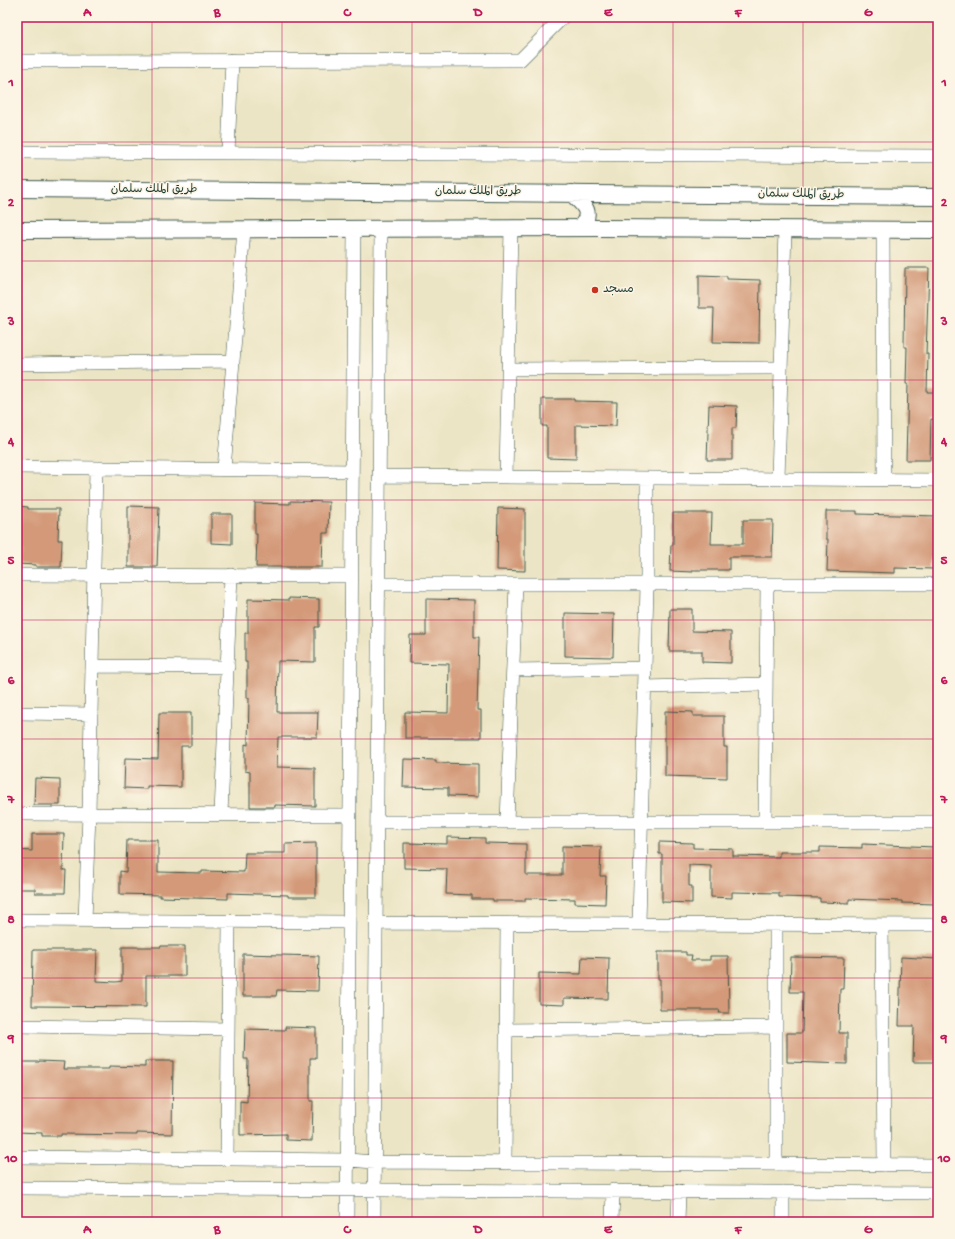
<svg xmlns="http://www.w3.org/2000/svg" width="955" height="1239" viewBox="0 0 955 1239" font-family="'Gochi Hand','Playpen Sans Arabic',sans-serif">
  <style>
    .building { fill: #d39978 }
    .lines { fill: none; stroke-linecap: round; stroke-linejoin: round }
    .minor-casing { stroke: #3e564a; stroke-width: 14 }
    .major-casing { stroke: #3e564a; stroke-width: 18 }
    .minor { stroke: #fff; stroke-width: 13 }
    .major { stroke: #fff; stroke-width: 16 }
    .grid { fill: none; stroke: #c2185b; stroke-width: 1; stroke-opacity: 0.55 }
    .poi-dot { fill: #c8321e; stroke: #fcf5e5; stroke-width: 1.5 }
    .labels { text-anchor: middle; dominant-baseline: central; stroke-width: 3; stroke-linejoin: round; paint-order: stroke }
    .street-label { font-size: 12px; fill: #1f3d34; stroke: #fcf5e5 }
    .poi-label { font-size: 12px; fill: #1f3d34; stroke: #fcf5e5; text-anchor: start }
    .neatline { fill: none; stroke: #c2185b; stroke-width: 1.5 }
    .grid-label { font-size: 13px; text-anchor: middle; font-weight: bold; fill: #c2185b }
  </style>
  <rect width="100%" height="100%" fill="#fcf5e5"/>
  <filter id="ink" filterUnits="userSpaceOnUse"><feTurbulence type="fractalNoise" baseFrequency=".025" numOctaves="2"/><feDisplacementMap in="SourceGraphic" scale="8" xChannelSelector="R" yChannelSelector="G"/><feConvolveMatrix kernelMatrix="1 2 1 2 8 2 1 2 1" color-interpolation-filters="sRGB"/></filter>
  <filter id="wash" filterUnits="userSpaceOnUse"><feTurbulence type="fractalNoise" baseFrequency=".012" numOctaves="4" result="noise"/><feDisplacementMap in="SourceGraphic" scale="16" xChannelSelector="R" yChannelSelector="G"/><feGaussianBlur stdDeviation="0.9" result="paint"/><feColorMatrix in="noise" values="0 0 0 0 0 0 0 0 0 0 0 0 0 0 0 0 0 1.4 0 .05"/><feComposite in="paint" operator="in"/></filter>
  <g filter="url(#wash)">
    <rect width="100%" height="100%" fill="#ece5c5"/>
    <g id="blocks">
      <path class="building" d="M905,268H929L926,354H928L927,392H938V420L931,419L930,460H906L908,384H906L907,347H904Z
        M699,275L727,276V279L760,280L759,343L713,342L714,308H699Z
        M542,399H574V401L617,402L616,426L576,425V459L547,458V426H542Z
        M709,405L737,406L736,428H732V460H707Z
        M290,501L329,502L328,533H323L322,567H256L257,534H255V503L290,504Z
        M17,506L28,507V509H59L58,540H62L61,567H36V565L17,564Z
        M128,506L159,507L157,567H128Z
        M498,508L525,509V571L497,570Z
        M826,511H857V514L938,516V540H934V569L895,568V573L827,571L828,539H826Z
        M673,513H712L711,544H743V520H773L772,557H729V570H693V572L670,571L671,545H673Z
        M211,514H232V544L211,543Z
        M289,598L319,599V627H315V662L278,661V662L277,712H318L317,737H278L277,767L315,768V806L275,805V807H250V772L245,771V744L248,745L249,698H247V662H245V633H248V599L289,600Z
        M426,599L474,600V637H479L477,710H481V738H405V712L448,713L449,664L409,663L410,635H426Z
        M670,609H692V631L731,632V663L702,662V651H669Z
        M565,613L614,614L613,657L565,656Z
        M665,711L693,712V716H724V747H727V778L665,776Z
        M159,713H191V746H181V787L147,786V789L124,788L125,758L158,759Z
        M404,759L436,760V763L478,764V797L448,796V788L403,787Z
        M35,778L60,779V805H34Z
        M32,834H64L63,870H66L65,893H35V889H17V850L32,851Z
        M447,837L485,838V843L526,844V875H562V846L601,847L600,876H606L605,904L575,903V899L525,898V901H493V899H472V895L446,894L447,869L404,868V843L447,844Z
        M127,840H158V872L202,873V871L244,872L245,853H285V844L316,843V897H288V895L228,893V899L160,897V895L120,894V871L126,872Z
        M659,842L693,843V848L733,849V856L779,857V852H820V847L862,848V844L935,847V904L902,903V901L849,899V903L820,902V898L779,897V893L732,892V898L711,897V866L689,865V886H692V903L662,902V854H659Z
        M161,946H185V976H146V1007L32,1006L33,950H97L96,981L116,982L122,981V947H161Z
        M658,952H686V955H692L691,960H710V956H728L729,1013H719L720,1010H660V979H658Z
        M243,954L319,956L318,991L277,990L276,996H243Z
        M582,957L609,958L608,999L564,998V1005L539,1004V973L581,974Z
        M791,957L844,958L843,989H840L839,1033H847V1064L787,1062V1033H802L803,992H790Z
        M901,957L938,959V1062H913L914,1026H899Z
        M285,1027L316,1028V1058H310V1101H313L312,1141L286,1140V1134L240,1135V1101L247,1102L248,1059H244L245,1029L285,1030Z
        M39,1061L64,1062L63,1069H109V1066L145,1067V1061H173L172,1134L137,1133V1135L61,1134V1136H42V1133L17,1132V1062H39Z"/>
    </g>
  </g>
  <g filter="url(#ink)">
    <use href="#blocks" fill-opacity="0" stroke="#3e564a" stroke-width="1"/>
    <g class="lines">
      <defs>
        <path id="minor" d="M17,61L520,60L563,17
          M17,152L938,156
          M228,153L232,60
          M883,230L884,480
          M17,364L233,361
          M508,369L781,368
          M17,467L352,471
          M224,469L244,230
          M379,476L938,480
          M506,477L511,228
          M778,479L785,229
          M17,575L351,576
          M378,584H938
          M92,666L228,667
          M513,670L645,668
          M644,687L766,684
          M17,713L91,714
          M17,814L350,815
          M221,814L231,575
          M377,822H938
          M507,822L516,584
          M765,822L767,584
          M17,920L349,922
          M85,920L89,814L96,468
          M376,923L938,925
          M639,924L647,584V478
          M882,925L884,1165
          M17,1026L228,1029
          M506,1030L776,1027
          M17,1157L348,1160L374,1162L938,1165
          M227,1159L229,921
          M505,1163L507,924
          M776,1164V924
          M17,1188L938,1193
          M783,1192V1222
          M347,1222L354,229
          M374,1222L381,229
          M612,1222L613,1190
          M678,1222L679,1191"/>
        <path id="major" d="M17,189L938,197
          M571,193C584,205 594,212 580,228
          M17,230L604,228L938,230"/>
      </defs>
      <use href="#minor" class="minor-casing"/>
      <use href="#major" class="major-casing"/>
      <use href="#minor" class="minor"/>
      <use href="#major" class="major"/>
    </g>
  </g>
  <path class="grid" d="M152,17V1222M282,17V1222M412,17V1222M543,17V1222M673,17V1222M803,17V1222M17,142H938M17,261H938M17,380H938M17,500H938M17,620H938M17,739H938M17,858H938M17,978H938M17,1098H938"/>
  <circle class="poi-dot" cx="595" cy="290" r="4"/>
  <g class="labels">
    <g class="street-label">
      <text x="154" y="190">طريق الملك سلمان</text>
      <text x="478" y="192">طريق الملك سلمان</text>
      <text transform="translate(801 195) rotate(1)">طريق الملك سلمان</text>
    </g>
    <g class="poi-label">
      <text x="603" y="290">مسجد</text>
    </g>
  </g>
  <rect width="955" height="1239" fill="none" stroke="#fcf5e5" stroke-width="44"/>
  <rect x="22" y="22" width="911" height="1195" class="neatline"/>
  <g class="grid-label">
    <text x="87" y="16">A</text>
    <text x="217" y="16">B</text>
    <text x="347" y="16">C</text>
    <text x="478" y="16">D</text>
    <text x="608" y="16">E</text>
    <text x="738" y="16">F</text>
    <text x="868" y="16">G</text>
    <text x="11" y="86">1</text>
    <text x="944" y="86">1</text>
    <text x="11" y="206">2</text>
    <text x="944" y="206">2</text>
    <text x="11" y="325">3</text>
    <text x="944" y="325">3</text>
    <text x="11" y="445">4</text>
    <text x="944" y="445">4</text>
    <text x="11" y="564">5</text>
    <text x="944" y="564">5</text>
    <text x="11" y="684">6</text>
    <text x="944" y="684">6</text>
    <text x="11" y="803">7</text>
    <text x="944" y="803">7</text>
    <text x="11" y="923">8</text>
    <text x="944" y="923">8</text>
    <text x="11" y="1042">9</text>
    <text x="944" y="1042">9</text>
    <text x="11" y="1162">10</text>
    <text x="944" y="1162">10</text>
    <text x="87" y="1233">A</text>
    <text x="217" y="1233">B</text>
    <text x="347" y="1233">C</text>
    <text x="478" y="1233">D</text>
    <text x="608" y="1233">E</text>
    <text x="738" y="1233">F</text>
    <text x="868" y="1233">G</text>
  </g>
</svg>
